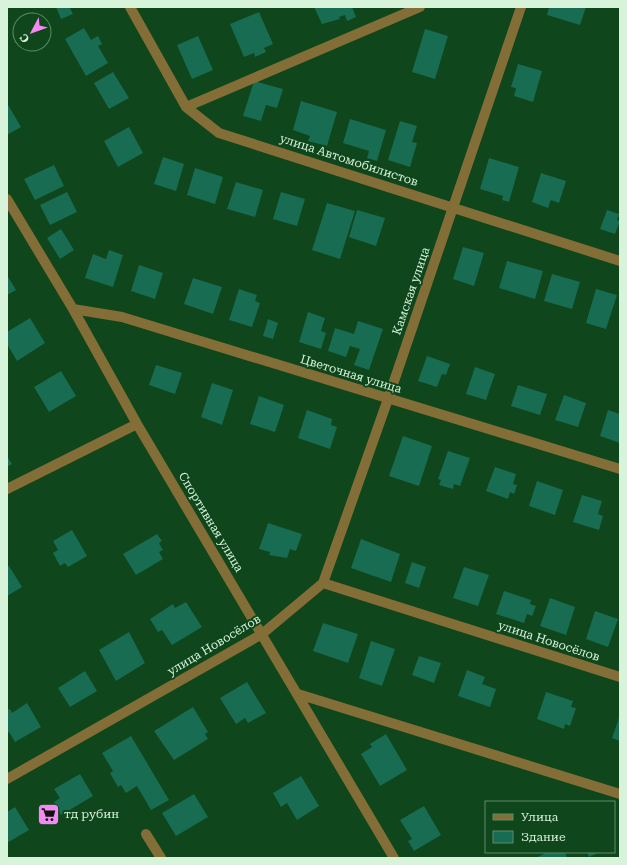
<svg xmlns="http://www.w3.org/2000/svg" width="627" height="865" viewBox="0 0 627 865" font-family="'Roboto Serif',serif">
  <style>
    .building { fill: #176c52 }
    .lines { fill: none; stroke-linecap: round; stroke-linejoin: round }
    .minor { stroke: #846e37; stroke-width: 10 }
    .labels { text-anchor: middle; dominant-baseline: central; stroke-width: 4; stroke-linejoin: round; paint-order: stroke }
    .street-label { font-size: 12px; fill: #d7f3da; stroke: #0f461c }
    .poi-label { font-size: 12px; fill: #d7f3da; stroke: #0f461c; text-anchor: start }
  </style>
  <rect width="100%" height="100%" fill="#0f461c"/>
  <path class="building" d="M56,7H72L70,8L73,14L61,19Z
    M314,7H352L356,17L347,21L345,15L339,17L340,19L322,24Z
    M549,7H586L580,25L547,15Z
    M259,12L273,44L264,48L266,52L255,57L254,53L244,57L230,24Z
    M84,28L91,40L98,36L102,44L98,46L108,63L86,76L65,39Z
    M425,29L448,36L435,79L412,72Z
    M198,36L213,70L192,79L177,45Z
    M518,64L542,71L533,102L514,96L516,88L511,87Z
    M113,72L129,98L109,109L94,83Z
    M254,81L283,89L277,108L266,105L261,121L243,116Z
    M301,101L337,112L327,146L308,141L310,136L293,130Z
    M7,103L21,127L7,135Z
    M350,119L386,130L377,161L367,158L369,151L343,143Z
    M400,121L417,126L412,142L417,143L410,167L388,160Z
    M129,127L143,153L118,167L104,141Z
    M163,157L184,164L176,191L154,184Z
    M489,158L519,167L509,202L502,200L503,196L480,189Z
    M54,165L64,186L35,200L24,179Z
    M195,168L223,177L215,204L187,195Z
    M541,173L566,181L559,203L551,200L548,208L532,202Z
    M236,182L263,190L255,217L227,209Z
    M67,192L77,212L50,225L40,205Z
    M281,192L305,199L297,226L273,219Z
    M327,203L355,211L340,259L312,250Z
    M357,210L385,218L376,246L349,237Z
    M607,210L619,214L617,220L620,221L615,234L600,229Z
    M61,229L74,250L60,259L47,238Z
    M463,247L484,253L474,286L453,279Z
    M109,250L123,255L113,287L85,278L93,254L106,259Z
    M507,261L543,271L535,299L499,288Z
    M139,265L163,273L155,299L131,291Z
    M552,274L580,282L572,309L544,301Z
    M7,275L16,290L7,295Z
    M193,278L222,287L213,314L184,304Z
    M239,289L257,295L255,301L260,303L252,327L229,320Z
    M596,289L617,295L606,329L586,323Z
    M308,312L325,318L321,331L326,333L321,349L299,342Z
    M30,318L45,343L17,361L7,344V332Z
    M268,319L278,323L273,339L263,336Z
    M358,321L383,329L369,370L354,365L360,349L350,346L346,357L328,351L335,328L354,334Z
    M427,356L450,364L446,375L442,374L437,387L418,381Z
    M156,365L182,373L175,394L149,385Z
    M475,367L495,374L486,400L466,394Z
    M61,371L76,396L49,412L34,387Z
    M212,383L233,390L222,425L201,417Z
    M518,385L547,394L540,415L511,406Z
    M564,395L586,403L578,427L555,420Z
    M259,396L284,405L275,432L250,424Z
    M307,410L332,419L331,425L337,427L330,449L298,438Z
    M608,410L620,414V443L600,436Z
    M403,436L432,446L419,486L389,476Z
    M448,451L470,458L460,486L454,484L453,489L439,485L441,480L438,479Z
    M7,456L12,464L7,467Z
    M495,467L516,474L513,484L517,485L514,494L510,492L508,499L486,491Z
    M537,481L563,490L555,515L529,506Z
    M582,495L602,501L598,514L603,516L599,530L573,522Z
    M268,523L302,534L296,551L290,549L287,558L269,555L270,552L259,549Z
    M72,530L87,556L68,567L65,563L60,566L53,553L58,550L53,541Z
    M157,534L162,541L159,543L163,550L159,552L163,559L136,575L123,554Z
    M361,539L400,554L391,582L351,568Z
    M412,562L426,567L419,588L405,583Z
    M9,566L22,587L7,596V567Z
    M464,567L489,575L478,606L453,598Z
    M504,591L531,600L530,604L536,606L532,616L527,614L524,623L496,614Z
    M550,598L575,607L566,635L540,626Z
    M186,602L202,627L172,645L162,630L158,632L150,619L173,604L175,608Z
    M595,611L618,619L608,647L586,639Z
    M323,623L358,634L348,663L313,651Z
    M129,632L145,663L116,681L99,650Z
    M371,641L395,649L382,686L359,678Z
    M419,656L441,663L434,683L412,675Z
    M467,670L485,677L482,684L496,689L490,707L458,696Z
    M85,671L97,691L70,707L58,688Z
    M247,682L266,713L248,723L245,718L236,724L220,698Z
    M546,692L573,701L571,707L576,708L570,726L565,724L564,729L537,719Z
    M27,703L41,727L15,742L9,732L7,734V710L10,709L12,713Z
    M193,707L208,732L205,734L208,739L174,760L154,731Z
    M620,715V741L612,738Z
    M386,734L407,770L380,786L361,754L372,747L370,744Z
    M131,736L169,800L151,810L137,786L126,793L121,785L118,787L110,773L113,771L102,753Z
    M80,774L93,796L61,815L54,802L60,798L54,789Z
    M301,776L319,806L297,820L287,803L281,807L273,793Z
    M194,794L208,817L176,836L162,813Z
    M424,806L441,835L414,851L408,841L412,839L400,820Z
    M15,807L29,830L7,843V812Z
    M547,852H565L567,858H536Z
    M587,852H600L589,857Z"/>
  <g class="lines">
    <path class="minor" d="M130,7L186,107L219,133L620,261
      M186,107L420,7
      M7,199L73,309L137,424L394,858
      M73,309L122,317L620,469
      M7,489L137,424
      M323,583L388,399L521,7
      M298,694L620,794
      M7,779L262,634L323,583L620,677
      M146,834L161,858"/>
  </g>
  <defs>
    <symbol id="supermarket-square" viewBox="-11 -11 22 22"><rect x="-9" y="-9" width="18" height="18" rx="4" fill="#f38af2" stroke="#0f461c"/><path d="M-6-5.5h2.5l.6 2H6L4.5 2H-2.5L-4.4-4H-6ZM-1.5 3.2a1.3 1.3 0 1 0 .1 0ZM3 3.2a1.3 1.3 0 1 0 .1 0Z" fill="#111"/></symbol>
  </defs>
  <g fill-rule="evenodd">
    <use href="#supermarket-square" x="36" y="802" width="25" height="25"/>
  </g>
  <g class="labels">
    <g class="street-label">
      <text transform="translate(349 160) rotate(18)">улица Автомобилистов</text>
      <text transform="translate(411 291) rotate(-71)">Камская улица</text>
      <text transform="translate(351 374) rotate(17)">Цветочная улица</text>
      <text transform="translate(211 522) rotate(59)">Спортивная улица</text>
      <text transform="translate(549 641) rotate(18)">улица Новосёлов</text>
      <text transform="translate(214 645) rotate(-31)">улица Новосёлов</text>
    </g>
    <g class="poi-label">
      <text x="64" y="814">тд рубин</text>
    </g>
  </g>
  <rect width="627" height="865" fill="none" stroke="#d7f3da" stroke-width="16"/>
  <rect x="485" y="801" width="130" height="52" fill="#0f461c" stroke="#5f8b68"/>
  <rect x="493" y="814" width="20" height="6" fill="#846e37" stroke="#5f8b68"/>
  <text x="521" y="821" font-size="12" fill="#d7f3da">Улица</text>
  <rect x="493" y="831" width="20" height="12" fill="#176c52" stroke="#5f8b68"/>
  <text x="521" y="841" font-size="12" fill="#d7f3da">Здание</text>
  <g transform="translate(32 32) rotate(229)"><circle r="19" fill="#0f461c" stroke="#5f8b68"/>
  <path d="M0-3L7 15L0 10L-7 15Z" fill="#f38af2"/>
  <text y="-6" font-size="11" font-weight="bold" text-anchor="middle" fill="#d7f3da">С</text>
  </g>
</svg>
